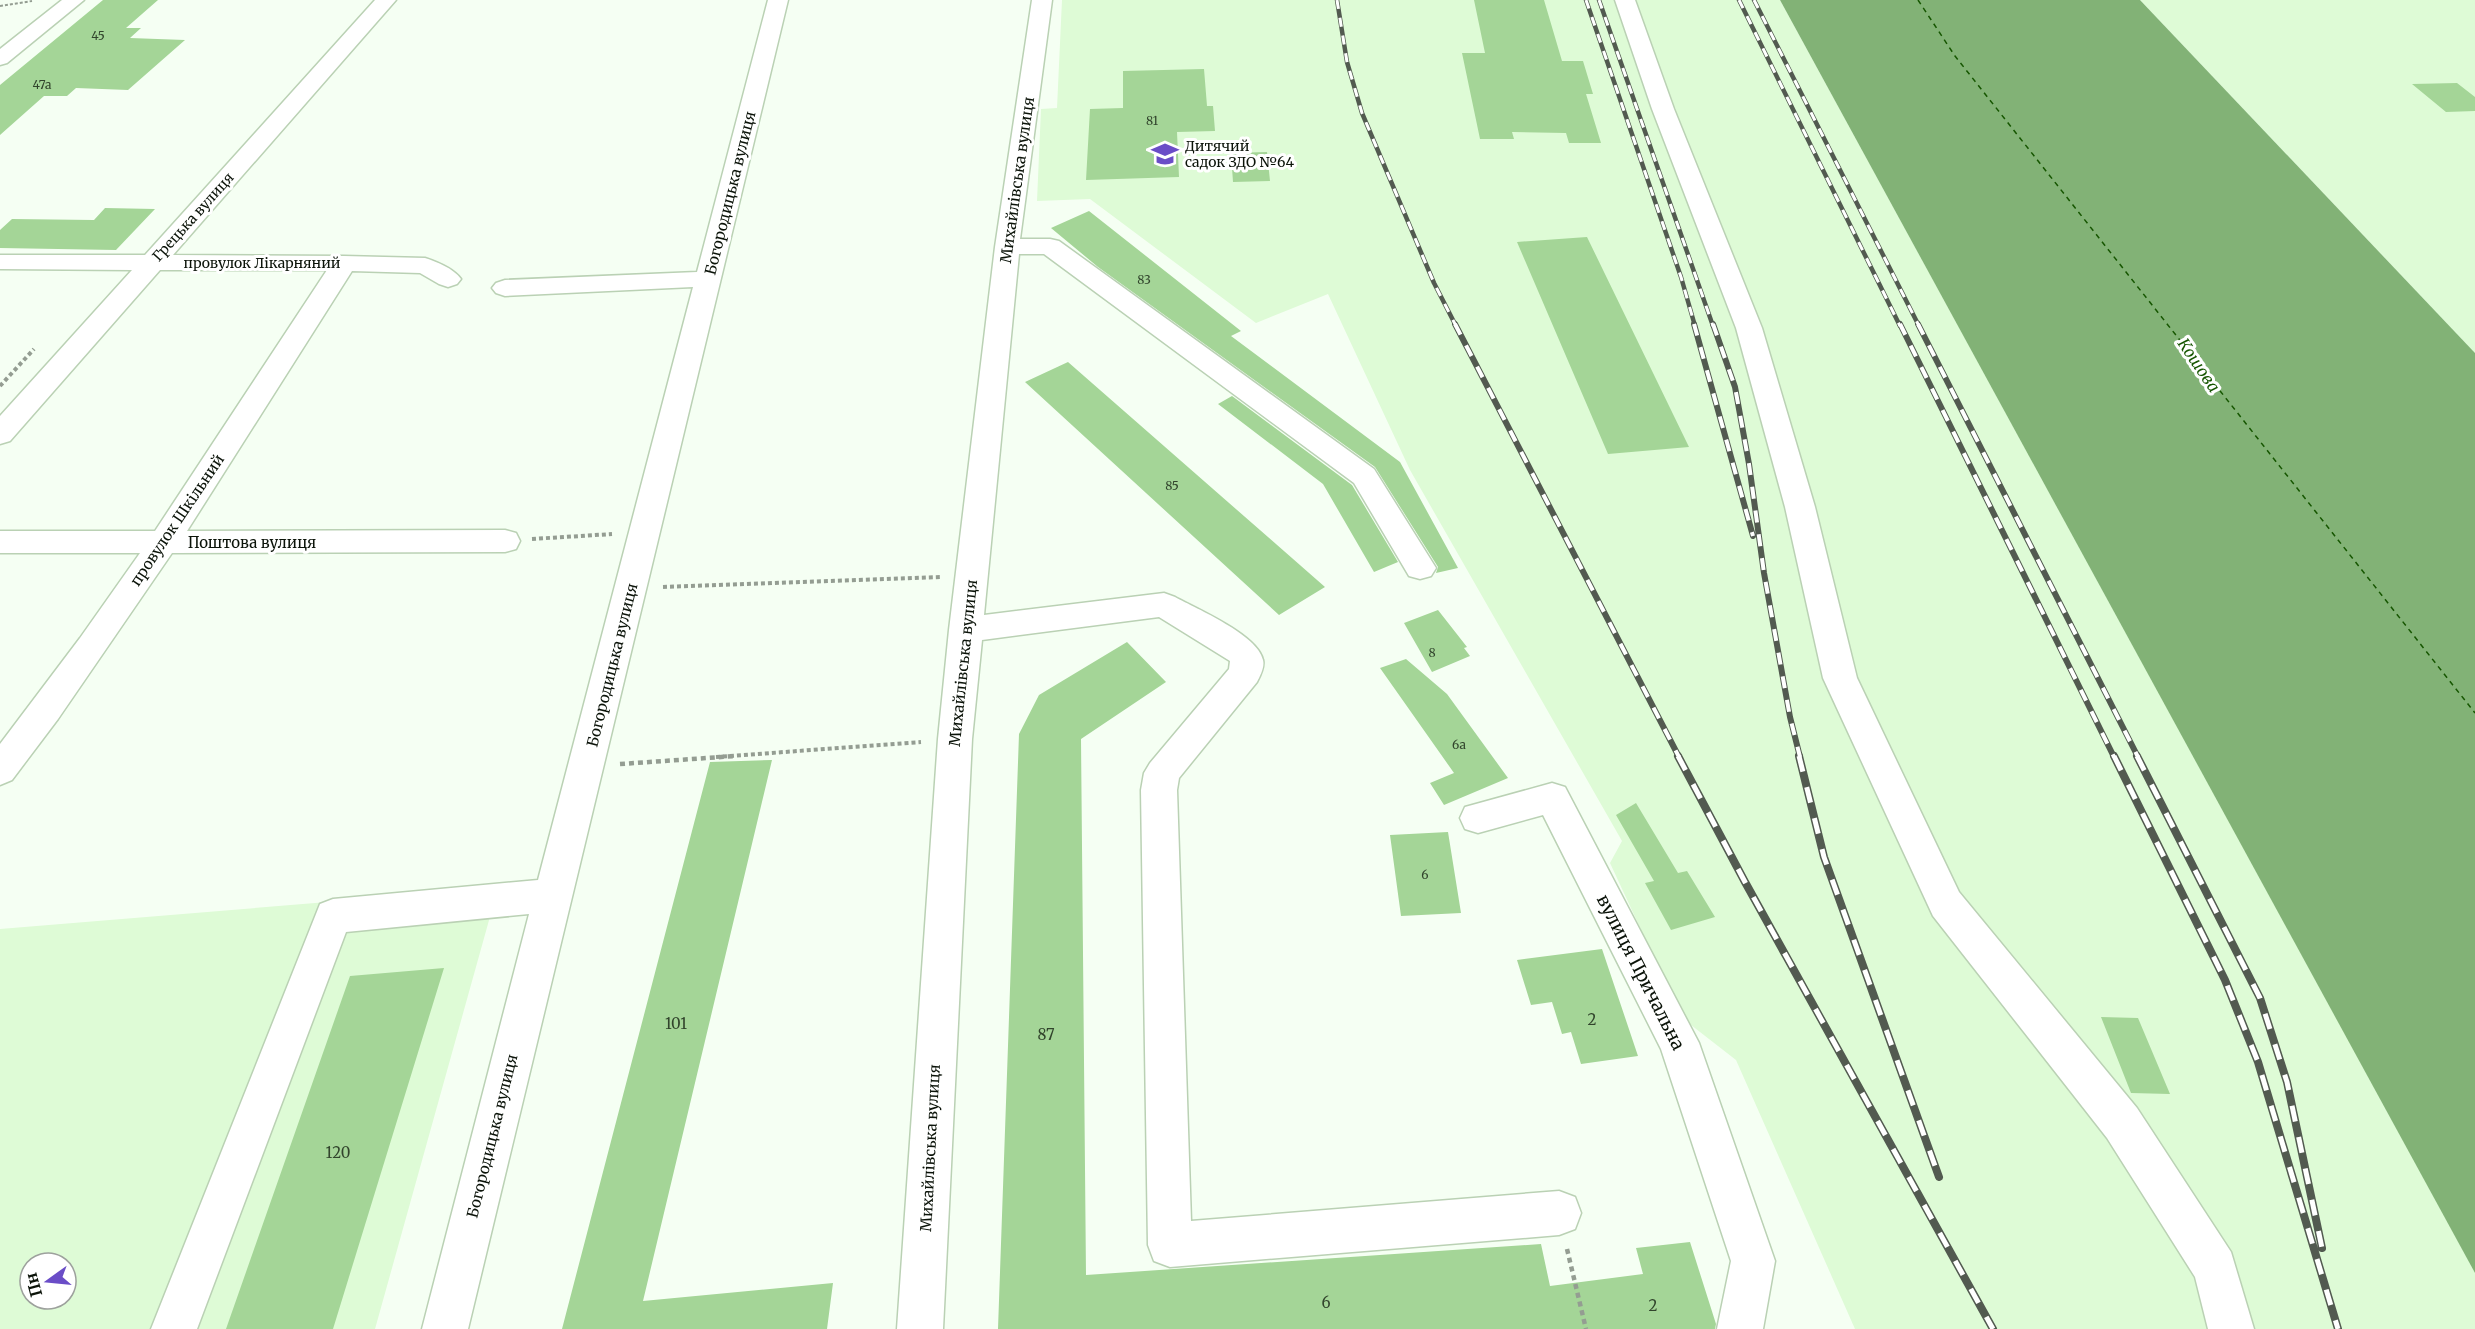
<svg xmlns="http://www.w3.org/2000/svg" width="2475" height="1329" viewBox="0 0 2475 1329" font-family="Merriweather,serif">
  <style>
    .built { fill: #defbd6; fill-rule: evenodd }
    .water { fill: #82b276 }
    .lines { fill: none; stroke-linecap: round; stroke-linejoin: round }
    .ferry { stroke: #165600; stroke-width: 1.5; stroke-dasharray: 5 4.5; stroke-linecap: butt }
    .building { fill: #a4d597 }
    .minor-casing { stroke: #bad1b4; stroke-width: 3 }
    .path-far2 { stroke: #949d92; stroke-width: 2; stroke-dasharray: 3 2; stroke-linecap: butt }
    .path-far1 { stroke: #949d92; stroke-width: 4; stroke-dasharray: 4 3; stroke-linecap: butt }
    .path { stroke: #949d92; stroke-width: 4.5; stroke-dasharray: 5 4; stroke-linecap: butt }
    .minor { fill: #fff; fill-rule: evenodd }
    .rail-far2-casing { stroke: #525a50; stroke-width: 4.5 }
    .rail-far1-casing { stroke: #525a50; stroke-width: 6 }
    .rail-casing { stroke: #525a50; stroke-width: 8 }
    .rail-far2 { stroke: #fff; stroke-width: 3; stroke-dasharray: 9; stroke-linecap: butt }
    .rail-far1 { stroke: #fff; stroke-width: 4; stroke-dasharray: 12; stroke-linecap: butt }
    .rail { stroke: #fff; stroke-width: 5; stroke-dasharray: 16; stroke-linecap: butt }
    .labels { text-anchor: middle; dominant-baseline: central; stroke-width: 6; stroke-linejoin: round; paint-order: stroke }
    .number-label { font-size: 12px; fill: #31442c }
    .far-poi-label { font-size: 14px; fill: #0b1309; stroke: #fff; text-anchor: start }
    .far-street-label { font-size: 14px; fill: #0b1309; stroke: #fff }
    .street-label { font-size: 15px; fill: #0b1309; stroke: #fff }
    .near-number-label { font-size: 15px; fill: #31442c }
    .water-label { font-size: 16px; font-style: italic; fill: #165600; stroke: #fff }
    .near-street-label { font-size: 18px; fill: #0b1309; stroke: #fff }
  </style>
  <rect width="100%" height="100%" fill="#f5fff3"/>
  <path class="built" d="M1062,0H1780L2469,1261L2475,1273V1329H1855L1736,1060L1682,1018L1610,863L1622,841L1410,470L1328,294L1256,323L1090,199L1037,201L1041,109L1057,108Z
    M2140,0H2475V353Z
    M498,888L375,1329H0V929ZM30,1263H66V1299H30Z"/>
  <path class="water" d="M1780,0H2140L2475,353V1273Z"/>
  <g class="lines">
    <path class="ferry" d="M1918,0L1955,56L2475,713"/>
  </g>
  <path class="building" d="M103,0H158L126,28H141L130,38L185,40L128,90L76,88L67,96H44L0,135V85Z
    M1474,0H1544L1562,61H1583L1593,94H1586L1601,143H1569L1566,133L1512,132L1514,139H1480L1462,53H1485Z
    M1204,69L1207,106H1213L1215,131L1177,132L1179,177L1086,180L1090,109L1123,108V71Z
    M2457,83L2475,97V111L2446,112L2412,84Z
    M1267,152L1270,181L1233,182L1231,153Z
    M105,208L155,209L116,250L0,248V230L12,219L94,220Z
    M1089,211L1241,331L1231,336L1400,462L1458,568L1436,573L1438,567L1375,467L1098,267L1051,228Z
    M1587,237L1689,447L1608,454L1517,242Z
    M1068,362L1325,587L1279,615L1025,382Z
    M1232,396L1352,485L1398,562L1374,572L1323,484L1218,404Z
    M1438,610L1467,647L1464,648L1470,656L1432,672L1404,623Z
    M1127,642L1166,682L1081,739L1086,1275L1541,1244L1550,1286L1643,1274L1636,1248L1690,1242L1716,1324L1715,1329H998L1019,734L1039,695Z
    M1406,659L1447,694L1508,778L1444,805L1430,783L1454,773L1380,668Z
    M772,760L643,1301L833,1283L827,1329H562L710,762Z
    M1636,803L1678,873L1687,871L1715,917L1671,930L1645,883L1654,881L1616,815Z
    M1448,832L1461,913L1401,916L1390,835Z
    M1602,949L1638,1056L1581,1064L1571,1032L1562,1034L1552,1002L1531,1005L1517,960Z
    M444,968L333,1329H226L350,976Z
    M2101,1017L2138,1018L2170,1094L2131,1093Z"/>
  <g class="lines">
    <defs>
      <path id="minor" d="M62,0H84L7,63L0,65V49Z
        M375,0H396L173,255L344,256L425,258C437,262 453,268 461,279L457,284L448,287L439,284L420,273L352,271L187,531L505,530L516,533L520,541L516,549L505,552L172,553L58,719L12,780L0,785V744L80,638L140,553H0V531H155L327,270H160L10,441L0,444V416L132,270L0,269V255H145Z
        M768,0H788L468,1329H422L529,914L346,932L197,1329H151L320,904L333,899L538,880L693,287L505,296L496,293L492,288L496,283L505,280L697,272Z
        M1032,0H1052L1020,239H1050L1059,241L1374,469L1436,568L1431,576L1420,579L1409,576L1354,483L1044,254H1019L984,615L1164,593L1175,597C1197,609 1258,635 1263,660C1265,667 1260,676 1257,682L1179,778L1177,790L1191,1221L1559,1191L1575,1197L1581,1213L1575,1229L1559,1235L1170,1267L1154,1261L1148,1245L1141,790L1144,773L1150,763L1229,669L1230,661L1159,617L982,640L972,739L943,1329H897L938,739L949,630L995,247Z
        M1615,0H1635L1674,109L1762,328L1815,507L1857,678L1959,892L2137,1108L2231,1252L2254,1329H2208L2195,1277L2107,1138L1933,916L1823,678L1785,507L1736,328L1652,109Z
        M1552,783L1565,787L1699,1043L1775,1261L1763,1329H1717L1731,1261L1661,1049L1543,815L1478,833L1465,829L1460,818L1465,807Z"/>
    </defs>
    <use href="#minor" class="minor-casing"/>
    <path class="path-far2" d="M0,6L32,1"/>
    <path class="path-far1" d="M0,386L34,349
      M532,539L612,534
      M663,587L941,577
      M716,757L921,742"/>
    <path class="path" d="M620,764L736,756
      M1567,1249L1586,1329"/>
    <use href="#minor" class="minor"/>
    <defs>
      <path id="rail-far2" d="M1337,0L1347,62L1362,113L1434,283L1456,326
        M1586,0L1681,277L1695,326
        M1599,0L1713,326
        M1739,0L1900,326
        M1754,0L1919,326"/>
      <path id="rail-far1" d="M1455,324L1679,757
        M1694,324L1753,536
        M1713,324L1735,387L1749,464L1764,573L1790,717L1800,757
        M1900,324L2114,757
        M1918,324L2138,757"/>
      <path id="rail" d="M1678,756L1745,882L1993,1329
        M1799,756L1824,857L1939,1177
        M2114,756L2225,980L2258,1062L2338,1329
        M2137,756L2260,998L2287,1082L2322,1248"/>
    </defs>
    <use href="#rail-far2" class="rail-far2-casing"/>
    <use href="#rail-far1" class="rail-far1-casing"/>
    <use href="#rail" class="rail-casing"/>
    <use href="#rail-far2" class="rail-far2"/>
    <use href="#rail-far1" class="rail-far1"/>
    <use href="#rail" class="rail"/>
  </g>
  <defs>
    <symbol id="school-bare" viewBox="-9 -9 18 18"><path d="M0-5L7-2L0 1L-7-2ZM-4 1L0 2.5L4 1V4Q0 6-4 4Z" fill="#6a4dc7" stroke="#fff" stroke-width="2.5" paint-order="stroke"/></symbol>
  </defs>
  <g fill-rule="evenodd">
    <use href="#school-bare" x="1146" y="135" width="38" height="38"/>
  </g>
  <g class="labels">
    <g class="number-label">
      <text x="98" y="35">45</text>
      <text x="42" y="84">47а</text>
      <text x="1152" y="120">81</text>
      <text x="1144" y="279">83</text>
      <text x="1172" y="485">85</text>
      <text x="1432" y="652">8</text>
      <text x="1459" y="744">6а</text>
      <text x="1425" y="874">6</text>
    </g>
    <g class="far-poi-label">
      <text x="1185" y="146">Дитячий<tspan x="1185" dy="16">садок ЗДО №64</tspan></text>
    </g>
    <g class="far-street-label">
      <text transform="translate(193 217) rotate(-48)">Грецька вулиця</text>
      <text x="262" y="263">провулок Лікарняний</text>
    </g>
    <g class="street-label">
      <text transform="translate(1017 180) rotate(-82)">Михайлівська вулиця</text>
      <text transform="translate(730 193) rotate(-76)">Богородицька вулиця</text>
      <text transform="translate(177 520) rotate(-56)">провулок Шкільний</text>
      <text x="252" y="542">Поштова вулиця</text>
      <text transform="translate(963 663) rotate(-84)">Михайлівська вулиця</text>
      <text transform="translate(612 665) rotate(-76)">Богородицька вулиця</text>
      <text transform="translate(492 1136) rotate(-76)">Богородицька вулиця</text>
      <text transform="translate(930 1148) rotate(-87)">Михайлівська вулиця</text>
    </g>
    <g class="near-number-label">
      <text x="1592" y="1019">2</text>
      <text x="676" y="1023">101</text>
      <text x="1046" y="1034">87</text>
      <text x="338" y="1152">120</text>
      <text x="1326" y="1302">6</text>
      <text x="1653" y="1305">2</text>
    </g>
    <g class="water-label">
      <text transform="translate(2199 365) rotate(56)">Кошова</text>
    </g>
    <g class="near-street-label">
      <text transform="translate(1641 972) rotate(63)">вулиця Причальна</text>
    </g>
  </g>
  <g transform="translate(48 1281) rotate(255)"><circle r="28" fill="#ffffff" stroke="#9da19d" stroke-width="1.5"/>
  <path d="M0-4.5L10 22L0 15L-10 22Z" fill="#6a4dc7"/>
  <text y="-9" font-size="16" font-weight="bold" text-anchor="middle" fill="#0b1309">Пн</text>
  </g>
</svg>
